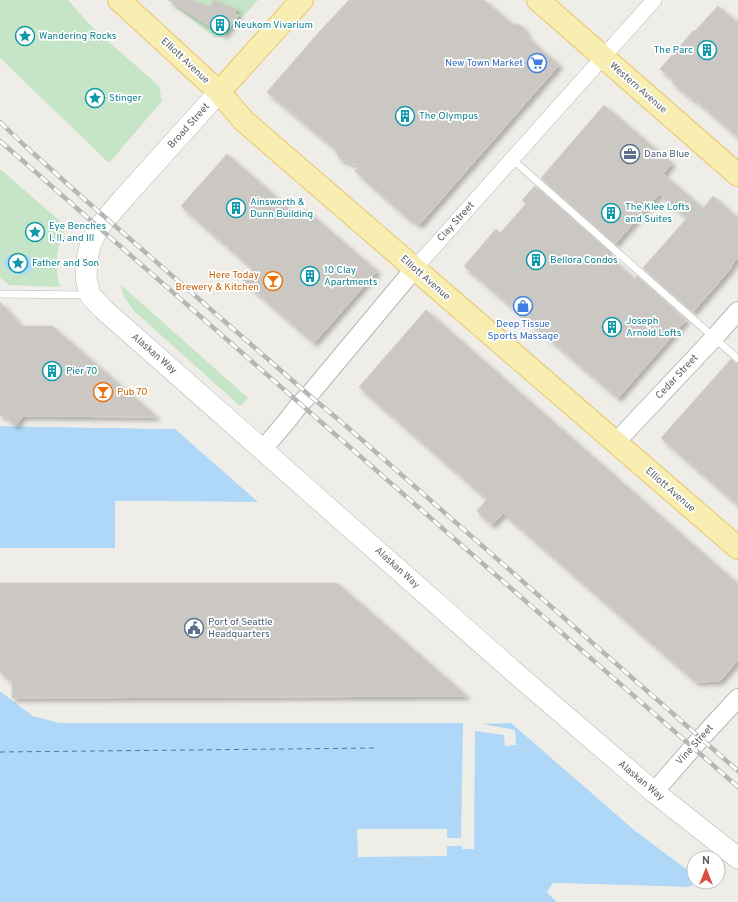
<svg xmlns="http://www.w3.org/2000/svg" width="738" height="902" viewBox="0 0 738 902" font-family="Overpass,sans-serif">
  <style>
    .green { fill: #c6e4c6 }
    .water { fill: #aed7f8 }
    .pier { fill: #efede7 }
    .lines { fill: none; stroke-linecap: round; stroke-linejoin: round }
    .ferry { stroke: #4b78aa; stroke-width: 1; stroke-dasharray: 5 4; stroke-linecap: butt }
    .building { fill: #cbc8c4; stroke: #d4cfc6; filter: url(#shadow) }
    .service-casing { stroke: #b4b7ba; stroke-width: 8 }
    .minor-casing { stroke: #b4b7ba; stroke-width: 16 }
    .tertiary-casing { stroke: #b4b7ba; stroke-width: 20 }
    .secondary-casing { stroke: #b3b6ba; stroke-width: 22 }
    .primary-casing { stroke: #e7c568; stroke-width: 24 }
    .service { stroke: #fff; stroke-width: 7 }
    .minor { stroke: #fff; stroke-width: 15 }
    .tertiary { stroke: #fff; stroke-width: 18 }
    .secondary { stroke: #fff; stroke-width: 21 }
    .primary { stroke: #f9eeb2; stroke-width: 22 }
    .rail-casing { stroke: #b5b6b6; stroke-width: 4.5 }
    .rail { stroke: #fff; stroke-width: 3; stroke-dasharray: 9; stroke-linecap: butt }
    .labels { text-anchor: middle; dominant-baseline: central; stroke-width: 3.5; stroke-linejoin: round; paint-order: stroke }
    .culture-label { font-size: 10px; fill: #0d838f; stroke: #fff; text-anchor: start }
    .street-label { font-size: 10px; fill: #5e6266; stroke: #fff }
    .shop-label { font-size: 10px; fill: #366cbe; stroke: #fff; text-anchor: end }
    .service-label { font-size: 10px; fill: #4e5e75; stroke: #fff; text-anchor: start }
    .food-label { font-size: 10px; fill: #c56008; stroke: #fff; text-anchor: end }
  </style>
  <defs>
    <filter id="shadow"><feDropShadow dx="3.5" dy="3.5" stdDeviation="2" flood-color="#0004"/></filter>
  </defs>
  <rect width="100%" height="100%" fill="#efede7"/>
  <path class="green" d="M0,0H68L91,26L159,86L162,101L109,163L0,58Z
    M168,0H258L225,36L215,38Z
    M0,169L67,227C56,245 54,266 60,287L9,285L0,278Z
    M121,285L248,398L240,406L134,311L124,297Z"/>
  <path class="water" d="M15,253C22,254 28,254 32,260C41,275 6,283 4,260L8,256Z
    M0,426L175,429L258,502L116,501L115,548H0Z
    M0,691L33,716L60,723H511L634,830L694,875V882H697L689,887L553,883L547,892L557,902H0Z"/>
  <path class="pier" d="M0,424L173,427L175,429L0,426Z
    M115,501L258,502L259,503H117V548L116,550H0V548H115Z
    M0,689L34,715L60,721H508L511,723L482,724L515,730L516,745L505,746L504,735L475,731L474,849H462V846H447V856L358,857L357,829H447V838H461L463,723H60L33,716L0,691Z
    M697,882H699L698,883L689,889L554,885L550,892L559,902H557L547,892L553,883L689,887Z"/>
  <g class="lines">
    <path class="ferry" d="M0,752L377,748"/>
  </g>
  <path class="building" d="M168,0H192L210,7L213,0L237,9L234,14L239,15L224,35Z
    M349,0H484L512,24H517L521,26L524,29L527,37L559,65L419,225L411,219L410,220L355,171L359,166L340,159L338,156L335,149L267,92L319,32Z
    M718,6L738,23V137L694,99L693,100L672,82L673,80L660,69L694,30L695,31Z
    M604,105L672,163L663,174L703,208L713,196L738,218V257L731,266L732,267L693,312L643,268L687,218L659,194L615,244L541,178Z
    M227,154L299,217L305,209L377,271L314,343L243,281L253,269L181,206Z
    M535,186L609,251L606,254L618,264L634,279L637,276L686,320L618,398L464,266L496,229L500,233L526,204L522,200Z
    M0,302L22,326H52L157,417L23,416L15,426L6,416H0Z
    M426,310L738,584V660L720,681L696,682L503,513L492,525L477,511L487,499L359,387Z
    M731,359L735,363L738,364V505L661,438Z
    M0,583H337L467,696L12,698V682L0,672Z"/>
  <g class="lines">
    <defs>
      <path id="service" d="M512,159L738,359
        M0,294L88,295"/>
      <path id="minor" d="M415,268L654,0"/>
      <path id="tertiary" d="M615,443L714,338L738,311
        M263,449L286,422L300,404L309,395L415,268
        M654,792L701,738L738,698"/>
      <path id="secondary" d="M219,92L122,200L99,227L91,242L87,259L86,277L90,295L103,309L513,671L654,792L738,858"/>
      <path id="primary" d="M119,0L219,92L244,121L738,548
        M538,0L738,175
        M219,92L302,0"/>
    </defs>
    <use href="#service" class="service-casing"/>
    <use href="#minor" class="minor-casing"/>
    <use href="#tertiary" class="tertiary-casing"/>
    <use href="#secondary" class="secondary-casing"/>
    <use href="#primary" class="primary-casing"/>
    <use href="#service" class="service"/>
    <use href="#minor" class="minor"/>
    <use href="#tertiary" class="tertiary"/>
    <use href="#secondary" class="secondary"/>
    <use href="#primary" class="primary"/>
    <defs>
      <path id="rail" d="M0,122L24,145L83,198L309,395L345,425L738,771
        M0,141L738,787"/>
    </defs>
    <use href="#rail" class="rail-casing"/>
    <use href="#rail" class="rail"/>
  </g>
  <defs>
    <symbol id="building-ring" viewBox="-11 -11 22 22"><circle r="9.5" fill="#fff" stroke="#0f9aa8" stroke-width="1.5"/><path d="M-4-6H4V6H1V3H-1V6H-4ZM-2.5-4.3h1.7v1.8h-1.7ZM.8-4.3h1.7v1.8H.8ZM-2.5-1h1.7V.8h-1.7ZM.8-1h1.7V.8H.8Z" fill="#0f9aa8"/></symbol>
    <symbol id="sight-ring" viewBox="-11 -11 22 22"><circle r="9.5" fill="#fff" stroke="#0f9aa8" stroke-width="1.5"/><path d="M0-6L1.8-2.2L6-1.7L2.9 1.2L3.7 5.4L0 3.3L-3.7 5.4L-2.9 1.2L-6-1.7L-1.8-2.2Z" fill="#0f9aa8"/></symbol>
    <symbol id="supermarket-ring" viewBox="-11 -11 22 22"><circle r="9.5" fill="#fff" stroke="#3f7fe0" stroke-width="1.5"/><path d="M-6-5.5h2.5l.6 2H6L4.5 2H-2.5L-4.4-4H-6ZM-1.5 3.2a1.3 1.3 0 1 0 .1 0ZM3 3.2a1.3 1.3 0 1 0 .1 0Z" fill="#3f7fe0"/></symbol>
    <symbol id="office-ring" viewBox="-11 -11 22 22"><circle r="9.5" fill="#fff" stroke="#5c6f8a" stroke-width="1.5"/><path d="M-6-3h4V-5.5h4V-3h4V5H-6ZM-1-4.5V-3h2v-1.5ZM-6 0V1H6V0Z" fill="#5c6f8a"/></symbol>
    <symbol id="bar-ring" viewBox="-11 -11 22 22"><circle r="9.5" fill="#fff" stroke="#e8710a" stroke-width="1.5"/><path d="M-6-5H6L.8 .8V4.5H3.5V6h-7V4.5H-.8V.8Z" fill="#e8710a"/></symbol>
    <symbol id="shop-ring" viewBox="-11 -11 22 22"><circle r="9.5" fill="#fff" stroke="#3f7fe0" stroke-width="1.5"/><path d="M-5-2.5h2.3a2.7 3.5 0 0 1 5.4 0H5L5.5 6h-11ZM-1.5-2.5h3a1.5 2.3 0 0 0-3 0Z" fill="#3f7fe0"/></symbol>
    <symbol id="civic-ring" viewBox="-11 -11 22 22"><circle r="9.5" fill="#fff" stroke="#5c6f8a" stroke-width="1.5"/><path d="M-.6-6.5H3V-4.5H.6V-3L4-1V1h2V6H-6V1h2V-1L-.6-3ZM-1.2 2.5V6h2.4V2.5Z" fill="#5c6f8a"/></symbol>
  </defs>
  <g fill-rule="evenodd">
    <use href="#building-ring" x="209" y="14" width="22" height="22"/>
    <use href="#sight-ring" x="14" y="25" width="22" height="22"/>
    <use href="#building-ring" x="696" y="39" width="22" height="22"/>
    <use href="#supermarket-ring" x="526" y="52" width="22" height="22"/>
    <use href="#sight-ring" x="84" y="87" width="22" height="22"/>
    <use href="#building-ring" x="394" y="105" width="22" height="22"/>
    <use href="#office-ring" x="619" y="143" width="22" height="22"/>
    <use href="#building-ring" x="225" y="197" width="22" height="22"/>
    <use href="#building-ring" x="600" y="202" width="22" height="22"/>
    <use href="#sight-ring" x="24" y="221" width="22" height="22"/>
    <use href="#building-ring" x="525" y="249" width="22" height="22"/>
    <use href="#sight-ring" x="7" y="252" width="22" height="22"/>
    <use href="#building-ring" x="299" y="265" width="22" height="22"/>
    <use href="#bar-ring" x="262" y="270" width="22" height="22"/>
    <use href="#shop-ring" x="512" y="295" width="22" height="22"/>
    <use href="#building-ring" x="601" y="316" width="22" height="22"/>
    <use href="#building-ring" x="41" y="360" width="22" height="22"/>
    <use href="#bar-ring" x="92" y="381" width="22" height="22"/>
    <use href="#civic-ring" x="183" y="617" width="22" height="22"/>
  </g>
  <g class="labels">
    <g class="culture-label">
      <text x="234" y="25">Neukom Vivarium</text>
      <text x="39" y="36">Wandering Rocks</text>
      <text x="693" y="50" text-anchor="end">The Parc</text>
      <text x="109" y="98">Stinger</text>
      <text x="419" y="116">The Olympus</text>
      <text x="250" y="202">Ainsworth &amp;<tspan x="250" dy="12">Dunn Building</tspan></text>
      <text x="625" y="207">The Klee Lofts<tspan x="625" dy="12">and Suites</tspan></text>
      <text x="49" y="226">Eye Benches<tspan x="49" dy="12">I, II, and III</tspan></text>
      <text x="550" y="260">Bellora Condos</text>
      <text x="32" y="263">Father and Son</text>
      <text x="324" y="270">10 Clay<tspan x="324" dy="12">Apartments</tspan></text>
      <text x="626" y="321">Joseph<tspan x="626" dy="12">Arnold Lofts</tspan></text>
      <text x="66" y="371">Pier 70</text>
    </g>
    <g class="street-label">
      <text transform="translate(185 61) rotate(43)">Elliott Avenue</text>
      <text transform="translate(638 88) rotate(41)">Western Avenue</text>
      <text transform="translate(189 126) rotate(-48)">Broad Street</text>
      <text transform="translate(456 222) rotate(-48)">Clay Street</text>
      <text transform="translate(425 278) rotate(41)">Elliott Avenue</text>
      <text transform="translate(154 354) rotate(41)">Alaskan Way</text>
      <text transform="translate(677 377) rotate(-47)">Cedar Street</text>
      <text transform="translate(670 490) rotate(41)">Elliott Avenue</text>
      <text transform="translate(397 568) rotate(42)">Alaskan Way</text>
      <text transform="translate(695 745) rotate(-48)">Vine Street</text>
      <text transform="translate(641 781) rotate(40)">Alaskan Way</text>
    </g>
    <g class="shop-label">
      <text x="523" y="63">New Town Market</text>
      <text x="523" y="324" text-anchor="middle">Deep Tissue<tspan x="523" dy="12">Sports Massage</tspan></text>
    </g>
    <g class="service-label">
      <text x="644" y="154">Dana Blue</text>
      <text x="208" y="622">Port of Seattle<tspan x="208" dy="12">Headquarters</tspan></text>
    </g>
    <g class="food-label">
      <text x="259" y="275">Here Today<tspan x="259" dy="12">Brewery &amp; Kitchen</tspan></text>
      <text x="117" y="392" text-anchor="start">Pub 70</text>
    </g>
  </g>
  <g transform="translate(706 870)"><circle r="19" fill="#ffffff" stroke="#bfc0c2"/>
  <path d="M0-3L7 15L0 10L-7 15Z" fill="#dc4e40"/>
  <text y="-6" font-size="11" font-weight="bold" text-anchor="middle" fill="#5e6266">N</text>
  </g>
</svg>
